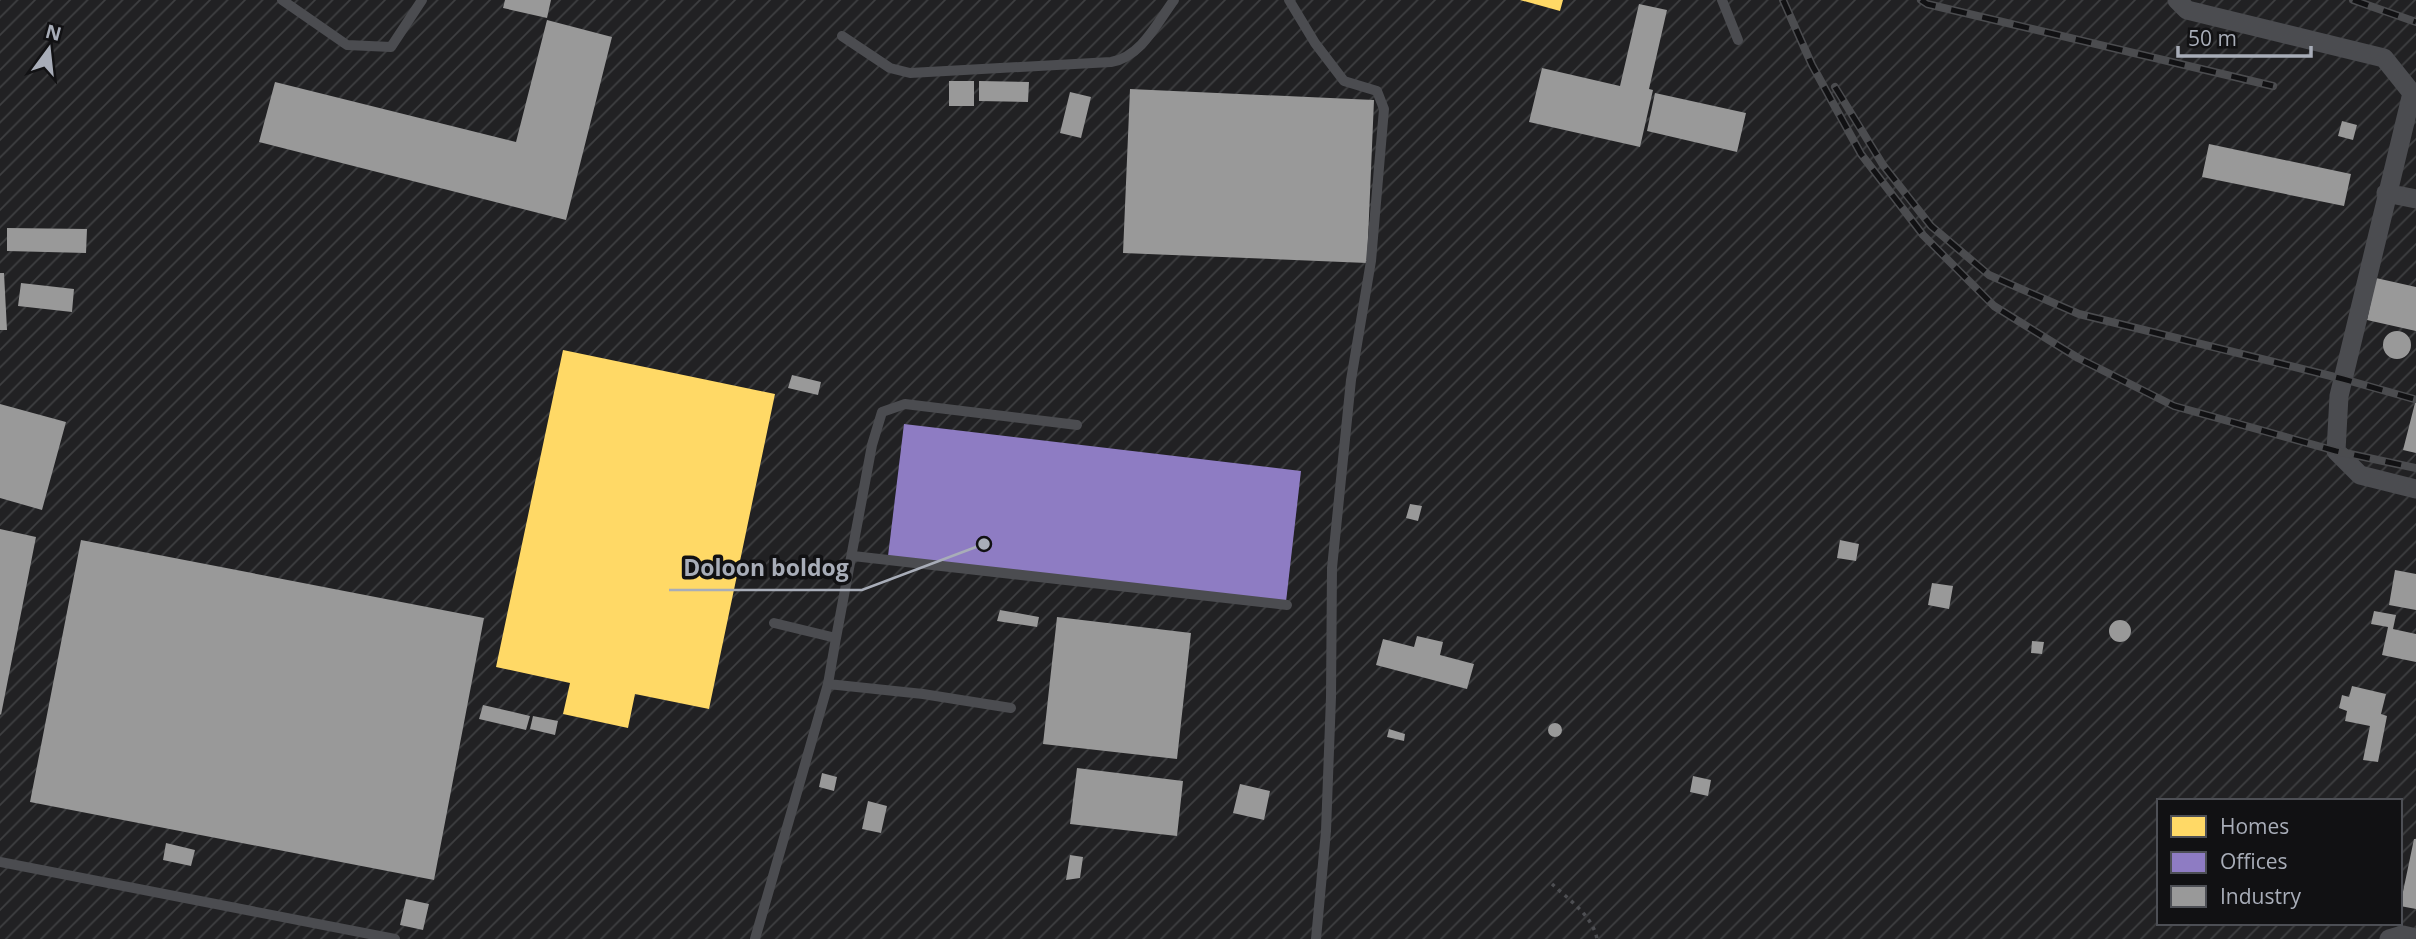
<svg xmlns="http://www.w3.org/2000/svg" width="2416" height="939" viewBox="0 0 2416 939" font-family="'Open Sans',sans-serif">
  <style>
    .industrial { fill: url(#industrial-furrows); fill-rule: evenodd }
    .homes { fill: #ffd966 }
    .offices { fill: #8e7cc3 }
    .industry { fill: #999 }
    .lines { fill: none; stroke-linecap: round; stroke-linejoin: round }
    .path { stroke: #4d4e52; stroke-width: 3.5; stroke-dasharray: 3.5 5; stroke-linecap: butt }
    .lane { stroke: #4b4c50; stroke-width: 10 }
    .street { stroke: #4b4c50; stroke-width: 19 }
    .rail-casing { stroke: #4b4c4f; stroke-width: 8 }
    .rail { stroke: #111113; stroke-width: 5; stroke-dasharray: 16; stroke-linecap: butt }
    .leader { fill: none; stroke: #a8adb8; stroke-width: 2.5 }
    .callout-dot { fill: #a8adb8; stroke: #111113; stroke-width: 2.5 }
    .callout-label { font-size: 23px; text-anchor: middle; font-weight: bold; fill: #a8adb8; stroke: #111113; stroke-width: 7; stroke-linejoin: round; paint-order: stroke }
  </style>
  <defs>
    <pattern id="industrial-furrows" width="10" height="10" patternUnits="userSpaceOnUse" patternTransform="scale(1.75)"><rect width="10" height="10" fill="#212123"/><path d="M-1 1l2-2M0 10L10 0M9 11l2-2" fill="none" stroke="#3e3f41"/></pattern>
  </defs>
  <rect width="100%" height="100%" fill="#171717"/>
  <path class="industrial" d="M0,0H2416V939H0ZM2159,801H2400V923H2159Z"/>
  <path class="homes" d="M1520,0H1563L1560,11Z
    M563,350L775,394L709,709L635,694L628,728L563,714L570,683L496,667Z"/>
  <path class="offices" d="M904,424L1301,471L1286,602L888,556Z"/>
  <path class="industry" d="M505,0H551L547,18L503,8Z
    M1639,4L1667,10L1649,89L1653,90L1640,147L1529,122L1542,68L1620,86Z
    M547,20L612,37L566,220L259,142L275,82L516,142Z
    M949,81H974V106H949Z
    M979,81L1029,82L1028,102L979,101Z
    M1130,89L1374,100L1367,263L1123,253Z
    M1070,92L1091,97L1081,138L1060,133Z
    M1655,93L1746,113L1737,152L1647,131Z
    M2342,121L2357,125L2353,140L2338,136Z
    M2209,144L2351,174L2344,206L2202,177Z
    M7,228L87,229L86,253L7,251Z
    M0,273H4L7,330H0Z
    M2376,278L2416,287V331L2367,320Z
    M21,283L74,289L72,312L18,306Z
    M2383 345a14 14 0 1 1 28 0a14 14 0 1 1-28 0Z
    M792,375L821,382L818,395L788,388Z
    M2415,403H2416V453L2403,450Z
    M0,404L66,422L42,510L0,498Z
    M1410,504L1422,506L1418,521L1406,518Z
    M0,529L36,537L1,715L0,714Z
    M81,540L484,618L434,880L30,802Z
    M1840,540L1859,544L1856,561L1837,558Z
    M2395,570L2416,574V610L2389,605Z
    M1932,583L1953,586L1949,609L1928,605Z
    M1000,610L1039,617L1037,627L997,621Z
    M2374,611L2396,615L2393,629L2416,634V662L2382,655L2388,627L2371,624Z
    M1057,617L1191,633L1177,759L1043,744Z
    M2109 631a11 11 0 1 1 22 0a11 11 0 1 1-22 0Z
    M1417,636L1443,642L1440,655L1474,664L1467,689L1376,665L1383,639L1414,647Z
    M2032,641L2044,642L2042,654L2031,653Z
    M2352,686L2386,694L2381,714L2387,716L2378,762L2363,760L2370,726L2345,721L2347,711L2339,708L2342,695L2349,697Z
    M483,705L530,716L526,730L479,719Z
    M533,716L558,721L555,735L530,729Z
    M1548 730a7 7 0 1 1 14 0a7 7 0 1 1-14 0Z
    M1389,729L1405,734L1404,741L1387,737Z
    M1077,768L1183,781L1177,836L1070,824Z
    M822,773L837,777L834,791L819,787Z
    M1693,776L1711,780L1708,796L1690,792Z
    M1240,784L1270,791L1264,820L1233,813Z
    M868,801L887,806L881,833L862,829Z
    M2414,839H2416V909L2400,906Z
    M166,843L195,850L191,866L163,860Z
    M1070,855L1083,857L1080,878L1066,880Z
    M406,899L429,904L423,930L400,925Z"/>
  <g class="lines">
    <path class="path" d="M1552,884C1568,899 1593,916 1597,939"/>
    <path class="lane" d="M282,0L347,45L391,47L422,0
      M1289,0L1315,43L1344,81L1377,91L1384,109L1371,261L1351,380L1332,568L1331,697L1326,831L1316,939
      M1722,0L1738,40
      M842,36L890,68L910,73L1111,62C1141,57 1157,23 1174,0
      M853,556L1287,605
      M836,638L872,445L882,412L905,404L1077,425
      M828,684L923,694L1011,708
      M0,862L395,939
      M755,939L828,684L836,638L774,623"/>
    <path class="street" d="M2177,0L2187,10L2384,58L2412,93L2339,396L2336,451L2360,475L2416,489
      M2386,193L2416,199
      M2389,939L2403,935L2416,938"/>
    <defs>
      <path id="rail" d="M1783,0L1812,65L1861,154L1923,235L1994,306L2078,358L2174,406L2336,451L2416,468
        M1921,0L1927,4L2273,86
        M2353,0L2416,22
        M1835,87L1883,165L1931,226L1989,275L2079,314L2343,379L2414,399"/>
    </defs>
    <use href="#rail" class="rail-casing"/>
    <use href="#rail" class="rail"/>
  </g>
  <path class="leader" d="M984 544L862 590H669"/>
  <circle class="callout-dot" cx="984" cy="544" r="7"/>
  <g class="callout-label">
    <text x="766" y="576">Doloon boldog</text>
  </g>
  <rect x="2157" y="799" width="245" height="126" fill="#111113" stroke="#4d4f55" stroke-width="2"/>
  <rect x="2171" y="816" width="35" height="21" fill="#ffd966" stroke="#4d4f55" stroke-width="2"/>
  <text x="2220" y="834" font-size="21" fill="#a8adb8">Homes</text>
  <rect x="2171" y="852" width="35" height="21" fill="#8e7cc3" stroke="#4d4f55" stroke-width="2"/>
  <text x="2220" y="869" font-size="21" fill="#a8adb8">Offices</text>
  <rect x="2171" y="886" width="35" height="21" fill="#999999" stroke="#4d4f55" stroke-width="2"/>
  <text x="2220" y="904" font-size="21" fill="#a8adb8">Industry</text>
  <g transform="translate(49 49) rotate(15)" stroke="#111113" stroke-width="5" paint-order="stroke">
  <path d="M0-5L12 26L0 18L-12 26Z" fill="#a8adb8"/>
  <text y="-10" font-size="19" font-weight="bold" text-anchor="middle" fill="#a8adb8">N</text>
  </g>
  <path d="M2178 46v10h133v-10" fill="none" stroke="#a8adb8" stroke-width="3.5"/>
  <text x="2188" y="46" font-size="21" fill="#a8adb8" stroke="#111113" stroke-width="5" paint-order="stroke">50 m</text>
</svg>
